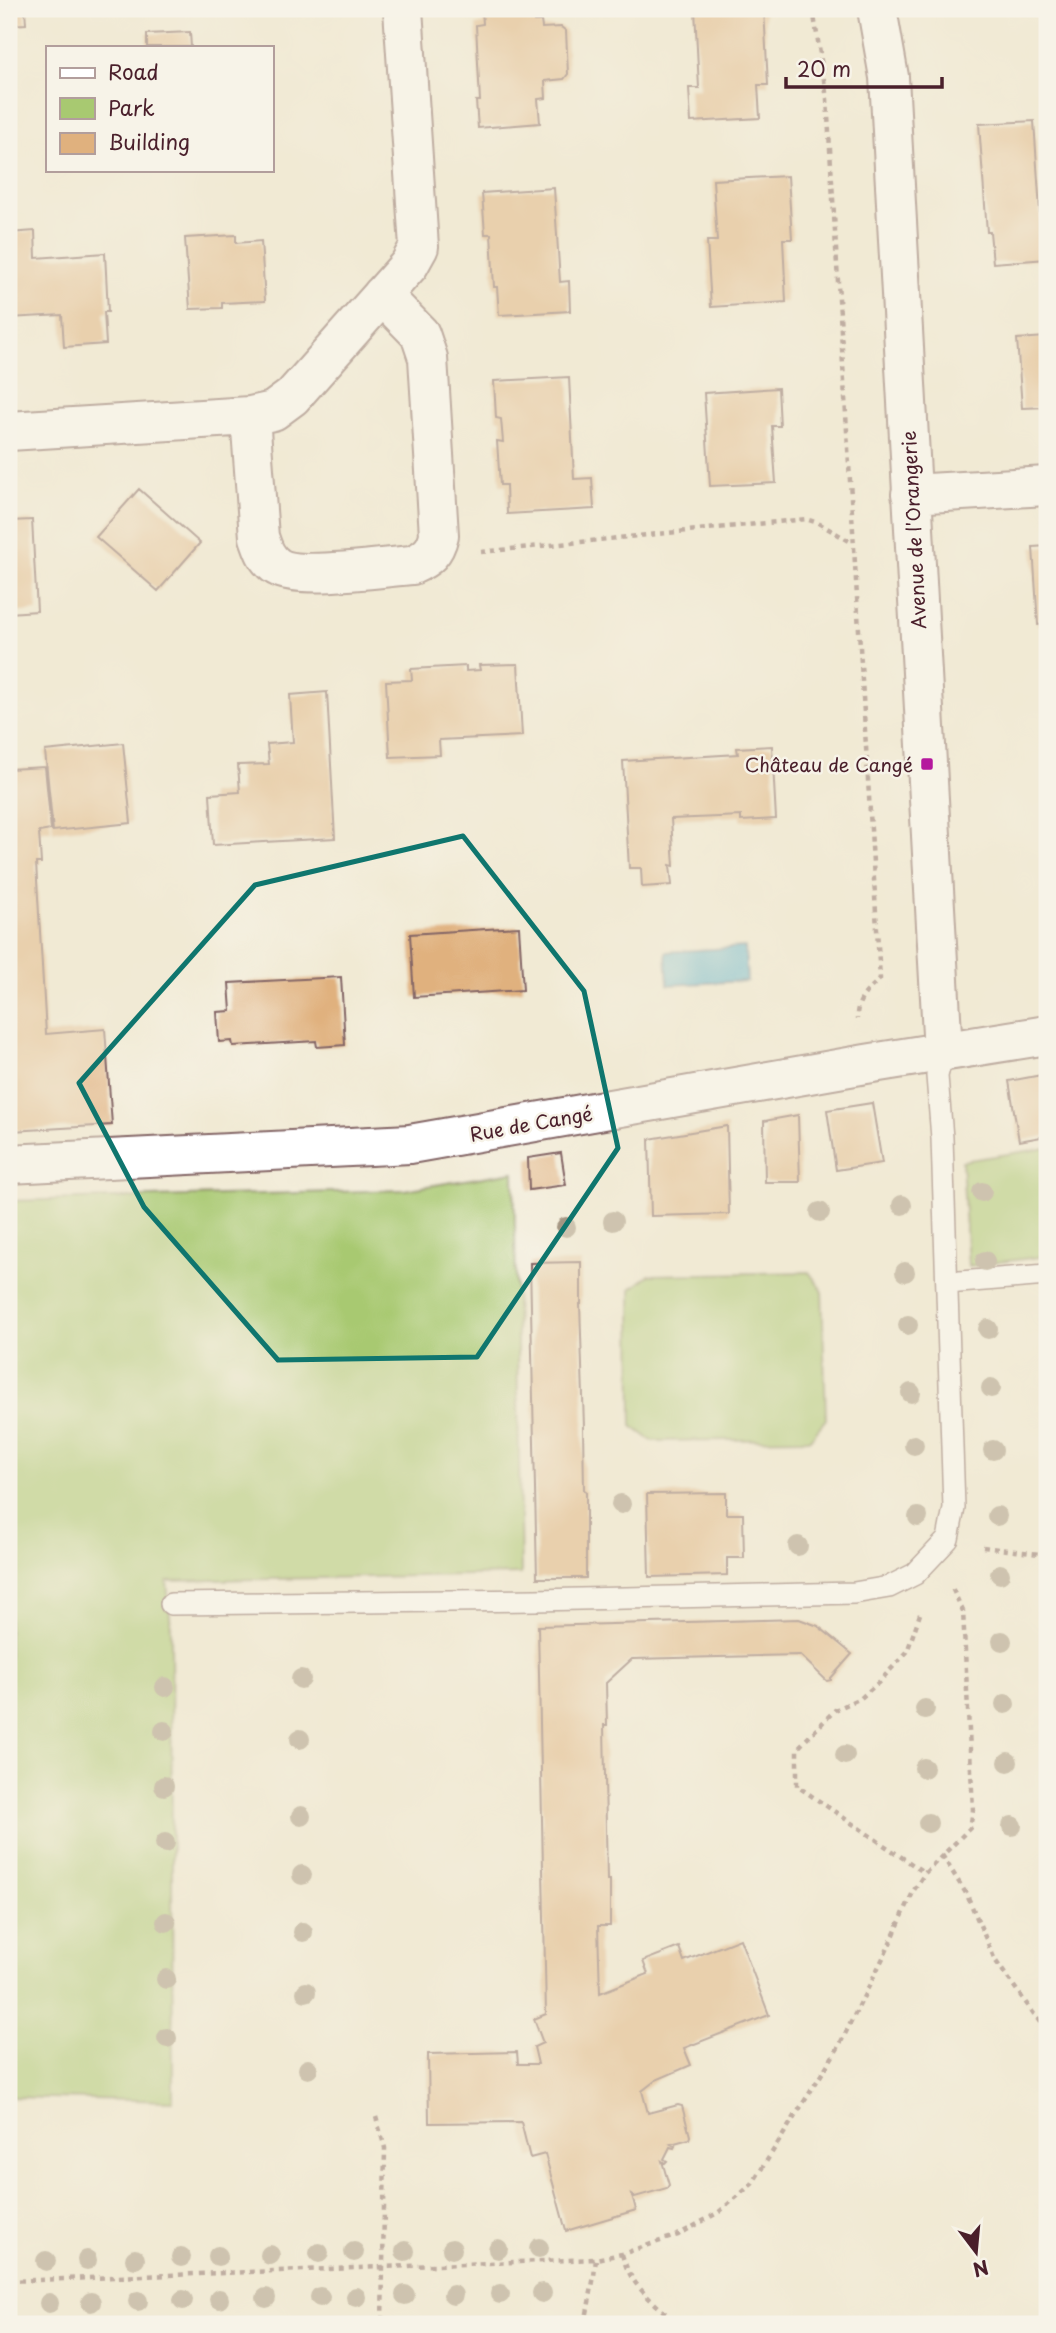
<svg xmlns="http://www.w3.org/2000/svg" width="1056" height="2333" viewBox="0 0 1056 2333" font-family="'Playpen Sans',sans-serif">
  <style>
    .green { fill: #a8c971; stroke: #79744e; stroke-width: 2 }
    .water { fill: #4fadce; stroke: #4c667c; stroke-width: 2 }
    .building { fill: #e0b17e }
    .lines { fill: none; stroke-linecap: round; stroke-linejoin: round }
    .service-casing { stroke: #846666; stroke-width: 24 }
    .minor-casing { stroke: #846666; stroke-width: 42 }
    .path { stroke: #846666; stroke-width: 4.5; stroke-dasharray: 5 5; stroke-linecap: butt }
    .service { stroke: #fff; stroke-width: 21 }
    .minor { stroke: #fff; stroke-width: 38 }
    .tree { fill: #a59683 }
    .marked { fill: none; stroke: #0f766e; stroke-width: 5; stroke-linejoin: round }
    .poi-dot { fill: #b5179e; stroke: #f7f3e8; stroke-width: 2.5 }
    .labels { text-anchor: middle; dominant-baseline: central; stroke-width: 5; stroke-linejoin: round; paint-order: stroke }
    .street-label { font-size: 19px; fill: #4a1f2b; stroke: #f7f3e8 }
    .poi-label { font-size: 19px; fill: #4a1f2b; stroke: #f7f3e8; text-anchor: end }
  </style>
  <rect width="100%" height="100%" fill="#f7f3e8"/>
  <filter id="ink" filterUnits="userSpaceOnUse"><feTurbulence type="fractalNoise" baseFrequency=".0143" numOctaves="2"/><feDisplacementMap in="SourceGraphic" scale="14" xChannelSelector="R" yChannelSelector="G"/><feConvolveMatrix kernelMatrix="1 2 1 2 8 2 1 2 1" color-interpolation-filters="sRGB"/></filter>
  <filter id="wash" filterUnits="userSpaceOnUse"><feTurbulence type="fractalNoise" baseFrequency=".00686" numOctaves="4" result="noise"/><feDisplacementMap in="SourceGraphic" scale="28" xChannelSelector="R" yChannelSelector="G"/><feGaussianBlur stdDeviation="1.57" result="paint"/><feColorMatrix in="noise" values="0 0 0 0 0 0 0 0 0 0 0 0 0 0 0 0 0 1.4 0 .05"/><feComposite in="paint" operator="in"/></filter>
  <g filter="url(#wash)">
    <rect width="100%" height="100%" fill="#f1ead4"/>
    <path class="green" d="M1047,1148V1256L968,1266L962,1161Z
      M514,1172L521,1574L167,1581L171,1628L173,2101L9,2097V1201L404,1190Z
      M809,1272L822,1290L826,1419L810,1439L652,1441L632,1426L631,1289L649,1275Z"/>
    <path class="water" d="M745,947L747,981L668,985L666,952Z"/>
    <g id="blocks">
      <path class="building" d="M9,9H25L26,24L9,25Z
        M482,9H533L534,21H541L542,28L561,27L566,31L568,74L564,79L545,81L546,98L538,99L540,123L478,128L476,101H480L476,25L483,24Z
        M695,9H764L768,85H758L760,118L691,122L689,88H699Z
        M190,32L191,47H147V34Z
        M1034,121L1041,226H1047V259L993,263L990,232H987L979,124Z
        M788,176L792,239H783L786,302L711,307L707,241H717L713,180Z
        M554,188L560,282L569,281L570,311L499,315L497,287H494L491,234H485L482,193Z
        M35,231L36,258L105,253L108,312H104L106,344L64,347L62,315L9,318V233Z
        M236,235V243L261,241L265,301L222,303V308L190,309L185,238Z
        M1047,337V407L1022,408L1017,339Z
        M569,377L574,479L592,478L594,509L507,514L506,485H500L497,441L503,442L501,419L496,418L494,381Z
        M778,388L780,426H772L776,483L710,486L704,393Z
        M139,489L200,543L158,591L96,537Z
        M32,520L37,611L9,613V521Z
        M1047,546V624L1038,625L1033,547Z
        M518,664L522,736L439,740L440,755L390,757L386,681L412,680L411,669L466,666V671L480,670L479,665Z
        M327,692L335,838L213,845L210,794L240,792L238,765L269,764L267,744L293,742L290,695Z
        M123,743L131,823L53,831L45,751Z
        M772,746L776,819L741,821V816L671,819L674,866L670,865L672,885L642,887L641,868H629L623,761L738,754L737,748Z
        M45,767L51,830L39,832L41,863H36L46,1034L105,1029L112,1125L12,1131L9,1065V769Z
        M519,927L523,990L414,997L410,934Z
        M341,977L345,1045L317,1047L316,1041L233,1046L232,1041L219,1042L217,1012L231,1011L229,983Z
        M1047,1074V1136L1019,1141L1009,1081Z
        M872,1103L882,1163L836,1170L827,1110Z
        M798,1115L800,1182H765L764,1121Z
        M727,1126L729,1214L651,1216L649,1139Z
        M561,1153L566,1185L529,1190L528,1158Z
        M581,1262V1304H580L584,1427H583L584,1490L586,1491V1578H537L530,1263Z
        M726,1493V1514H743L744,1558H727V1575L649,1577L647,1494Z
        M799,1619L818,1626L852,1654L831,1678V1680L827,1681L800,1655L632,1659L606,1683L607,1725H604L607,1880H610V1926H598L600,1993L648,1974L643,1961L679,1947L684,1961L740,1939L769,2015L684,2048L691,2065L656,2080L642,2091L648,2113L678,2105L682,2106L690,2136L689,2139L671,2144L675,2146L674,2148L670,2147L664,2159L667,2161L665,2163L662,2161L669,2185L667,2188L635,2197L632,2195L636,2210L566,2231L545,2154L530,2158L521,2122L429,2123L428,2054L517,2052L518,2064H538L534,2047L543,2043L534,2019L546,2014L538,1626Z"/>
    </g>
  </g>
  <g filter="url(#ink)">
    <use href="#blocks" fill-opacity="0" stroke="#846666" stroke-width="2"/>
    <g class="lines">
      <defs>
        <path id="service" d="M947,1283L1047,1275
          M171,1604L535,1600L854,1593L889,1587L915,1574L948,1539L954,1508L942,1138L937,1076L943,1052"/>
        <path id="minor" d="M877,9L889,77L943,1052
          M250,416L259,537C263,548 265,557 275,565C294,581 384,567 412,565C428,558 435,552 439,535L428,358L420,334L382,295
          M9,431L250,416L273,411L292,397L409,265L419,247L403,9
          M911,494L1047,486
          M9,1164L410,1144L866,1064L1047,1035"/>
      </defs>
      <use href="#service" class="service-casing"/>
      <use href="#minor" class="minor-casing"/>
      <path class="path" d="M813,9L827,99L880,979C867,991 856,1000 857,1019
        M481,552L806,519L818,523L853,543
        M983,1547L1047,1555
        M920,1614L907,1652L879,1682L861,1698L835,1710L797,1749V1786L925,1873
        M942,1855L967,1895L995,1960L1047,2032
        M376,2117L385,2148L382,2324
        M622,2254C631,2289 654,2300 676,2324
        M9,2281L596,2259L622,2254L678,2235L719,2212L752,2184L838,2048L887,1950L914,1890L925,1873L970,1828L973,1810L963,1611L952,1588
        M585,2324L594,2276L596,2259"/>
      <use href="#service" class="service"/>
      <use href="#minor" class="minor"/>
    </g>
    <g class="tree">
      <circle cx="982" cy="1192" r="10"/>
      <circle cx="902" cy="1205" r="10"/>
      <circle cx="820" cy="1212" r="10"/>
      <circle cx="613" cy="1221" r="10"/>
      <circle cx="566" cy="1227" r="10"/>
      <circle cx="985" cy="1261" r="10"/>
      <circle cx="905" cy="1272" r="10"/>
      <circle cx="908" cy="1325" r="10"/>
      <circle cx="988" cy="1329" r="10"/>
      <circle cx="991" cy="1388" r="10"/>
      <circle cx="911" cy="1393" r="10"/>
      <circle cx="914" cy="1445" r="10"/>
      <circle cx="993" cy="1450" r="10"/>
      <circle cx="621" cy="1504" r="10"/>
      <circle cx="997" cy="1516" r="10"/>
      <circle cx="918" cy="1517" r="10"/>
      <circle cx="798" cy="1546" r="10"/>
      <circle cx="1000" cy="1574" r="10"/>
      <circle cx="1002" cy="1641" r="10"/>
      <circle cx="301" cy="1679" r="10"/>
      <circle cx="165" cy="1687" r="10"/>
      <circle cx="1005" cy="1704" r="10"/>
      <circle cx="925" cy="1709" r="10"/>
      <circle cx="164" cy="1731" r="10"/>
      <circle cx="300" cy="1739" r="10"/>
      <circle cx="845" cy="1755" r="10"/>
      <circle cx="1008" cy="1762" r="10"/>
      <circle cx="924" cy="1768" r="10"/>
      <circle cx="164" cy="1786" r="10"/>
      <circle cx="301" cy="1816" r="10"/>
      <circle cx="928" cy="1823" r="10"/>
      <circle cx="1012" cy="1826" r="10"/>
      <circle cx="165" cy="1843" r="10"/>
      <circle cx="302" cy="1875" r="10"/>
      <circle cx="166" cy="1922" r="10"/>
      <circle cx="303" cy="1932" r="10"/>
      <circle cx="166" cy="1979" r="10"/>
      <circle cx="306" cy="1992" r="10"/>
      <circle cx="167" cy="2038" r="10"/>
      <circle cx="308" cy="2069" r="10"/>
      <circle cx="539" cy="2248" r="10"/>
      <circle cx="452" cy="2249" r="10"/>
      <circle cx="498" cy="2249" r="10"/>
      <circle cx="405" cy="2251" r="10"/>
      <circle cx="354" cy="2252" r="10"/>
      <circle cx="319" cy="2253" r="10"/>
      <circle cx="270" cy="2255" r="10"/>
      <circle cx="218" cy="2256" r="10"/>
      <circle cx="181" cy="2257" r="10"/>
      <circle cx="135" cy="2259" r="10"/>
      <circle cx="87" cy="2260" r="10"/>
      <circle cx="46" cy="2261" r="10"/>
      <circle cx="542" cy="2293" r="10"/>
      <circle cx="500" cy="2294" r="10"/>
      <circle cx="405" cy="2295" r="10"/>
      <circle cx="453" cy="2295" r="10"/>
      <circle cx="320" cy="2297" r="10"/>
      <circle cx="356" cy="2297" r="10"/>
      <circle cx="266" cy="2298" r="10"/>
      <circle cx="219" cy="2299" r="10"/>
      <circle cx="183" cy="2300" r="10"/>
      <circle cx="138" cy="2301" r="10"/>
      <circle cx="91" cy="2302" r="10"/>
      <circle cx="49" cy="2303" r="10"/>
    </g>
  </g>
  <path d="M0 0H1056V2333H0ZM463,836L584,991L618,1148L477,1357L278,1360L144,1207L79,1083L255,885Z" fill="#f1ead4" fill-opacity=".55" fill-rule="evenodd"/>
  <path class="marked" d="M463,836L584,991L618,1148L477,1357L278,1360L144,1207L79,1083L255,885Z"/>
  <rect class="poi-dot" x="920" y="757" width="14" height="14" rx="3.5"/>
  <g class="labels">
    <g class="street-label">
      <text transform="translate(913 530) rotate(-93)">Avenue de l'Orangerie</text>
      <text transform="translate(531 1123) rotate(-10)">Rue de Cangé</text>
    </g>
    <g class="poi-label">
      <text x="913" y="764">Château de Cangé</text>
    </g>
  </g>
  <rect width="1056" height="2333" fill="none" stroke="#f7f3e8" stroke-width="35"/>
  <rect x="46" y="46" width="228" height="126" fill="#f7f3e8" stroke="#b29e9c" stroke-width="2"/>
  <rect x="60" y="68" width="35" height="10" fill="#ffffff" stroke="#b29e9c" stroke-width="2"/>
  <text x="108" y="80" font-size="21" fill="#4a1f2b">Road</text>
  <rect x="60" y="98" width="35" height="21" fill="#a8c971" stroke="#b29e9c" stroke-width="2"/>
  <text x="108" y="116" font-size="21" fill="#4a1f2b">Park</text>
  <rect x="60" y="133" width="35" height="21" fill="#e0b17e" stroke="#b29e9c" stroke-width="2"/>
  <text x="108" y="150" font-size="21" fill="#4a1f2b">Building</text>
  <g transform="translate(976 2252) rotate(164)" stroke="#f7f3e8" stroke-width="5" paint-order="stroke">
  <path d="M0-5L12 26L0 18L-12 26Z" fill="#4a1f2b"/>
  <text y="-10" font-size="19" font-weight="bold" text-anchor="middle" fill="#4a1f2b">N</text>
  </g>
  <path d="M786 77v10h156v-10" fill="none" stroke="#4a1f2b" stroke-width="3.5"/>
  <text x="797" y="77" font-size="21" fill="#4a1f2b" stroke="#f7f3e8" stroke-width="5" paint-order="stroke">20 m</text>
</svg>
